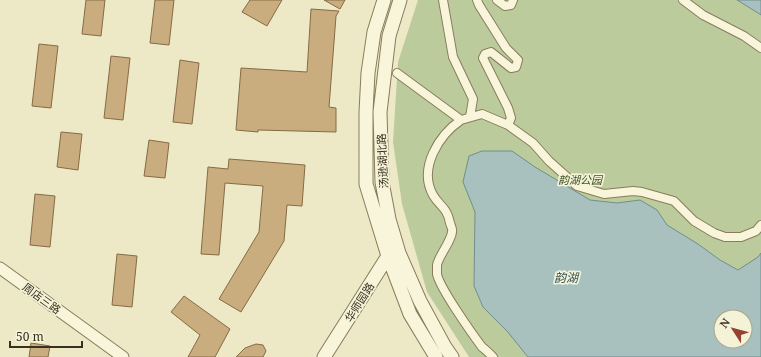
<svg xmlns="http://www.w3.org/2000/svg" width="761" height="357" viewBox="0 0 761 357" font-family="'Noto Serif','Noto Sans SC',serif">
  <style>
    .green { fill: #bccb9c; fill-rule: evenodd }
    .water { fill: #a8c1be; stroke: #6f8f8e; fill-rule: evenodd }
    .building { fill: #c9ad7f; stroke: #866b44 }
    .lines { fill: none; stroke-linecap: round; stroke-linejoin: round }
    .pedestrian-casing { stroke: #887c5d; stroke-width: 10 }
    .minor-casing { stroke: #887c5d; stroke-width: 13 }
    .tertiary-casing { stroke: #887c5d; stroke-width: 15 }
    .pedestrian { stroke: #f8f5db; stroke-width: 8 }
    .minor { stroke: #f8f5db; stroke-width: 11 }
    .tertiary { stroke: #f8f5db; stroke-width: 13 }
    .labels { text-anchor: middle; dominant-baseline: central; stroke-width: 3.5; stroke-linejoin: round; paint-order: stroke }
    .street-label { font-size: 11px; fill: #393120; stroke: #f4f2d7 }
    .park-label { font-size: 11px; font-style: italic; fill: #405428; stroke: #f4f2d7 }
    .water-label { font-size: 12px; font-style: italic; fill: #305258; stroke: #f4f2d7 }
  </style>
  <rect width="100%" height="100%" fill="#ede9c7"/>
  <path class="green" d="M418,0H761V357H469L427,292L402,204L393,142L398,62ZM721,317H745V341H721Z"/>
  <path class="water" d="M737,0H761V15L758,13Z
    M482,151H512L535,167L590,200L617,203L640,200L657,210L667,225L698,244L720,260L738,270L758,257L761,253V357H528L507,331L483,307L474,286L475,212L463,182L469,156ZM721,317H745V341H721Z"/>
  <path class="building" d="M86,0H105L101,36L82,34Z
    M155,0H174L169,45L150,43Z
    M250,0H282L267,26L242,12Z
    M324,0H345L340,9Z
    M311,9L339,11L336,16L329,107L336,108V132L258,130V132L236,130L241,68L307,72Z
    M39,44L58,46L51,108L32,106Z
    M111,56L130,58L123,120L104,118Z
    M180,60L199,63L192,124L173,122Z
    M61,132L82,134L78,170L57,167Z
    M149,140L169,143L165,178L144,176Z
    M229,159L305,165L302,206L287,205L284,241L241,312L219,299L259,232L263,186L225,183L219,255L201,254L208,167L228,169Z
    M35,194L55,196L50,247L30,245Z
    M117,254L137,256L132,307L112,305Z
    M184,296L230,329L215,357H188L200,335L171,312Z
    M31,343L50,346L48,357H29Z
    M256,344L263,345L266,351L263,357H236L245,348Z"/>
  <g class="lines">
    <defs>
      <path id="pedestrian" d="M443,0L453,57L473,99L470,117
        M477,0L479,5L506,48L518,60L516,67L511,68L491,52L485,54L483,58L508,108L511,118L508,125
        M497,0L505,6L511,5L513,0
        M683,0L703,15L744,36L761,48
        M397,73L461,120L482,114L508,125L533,143L549,161L577,186L604,194L633,191L642,192L674,201L694,221L714,233L725,237H741L756,231L761,225
        M461,120C439,135 418,168 433,195C440,207 447,207 450,223C451,226 453,230 452,232C451,242 439,255 437,265C437,268 437,272 437,274C439,287 473,335 482,347C486,350 490,354 493,357"/>
      <path id="minor" d="M0,268L123,357"/>
      <path id="tertiary" d="M384,0L374,32L368,73L366,112V184L388,256L410,314L436,357
        M400,0L389,36L380,112L382,182L389,219L399,253L420,301L445,347L452,357
        M324,357L388,256L394,254"/>
    </defs>
    <use href="#pedestrian" class="pedestrian-casing"/>
    <use href="#minor" class="minor-casing"/>
    <use href="#tertiary" class="tertiary-casing"/>
    <use href="#pedestrian" class="pedestrian"/>
    <use href="#minor" class="minor"/>
    <use href="#tertiary" class="tertiary"/>
  </g>
  <g class="labels">
    <g class="street-label">
      <text transform="translate(382 161) rotate(-93)">汤逊湖北路</text>
      <text transform="translate(42 298) rotate(36)">周店三路</text>
      <text transform="translate(359 302) rotate(-58)">华师园路</text>
    </g>
    <g class="park-label">
      <text x="580" y="179">韵湖公园</text>
    </g>
    <g class="water-label">
      <text x="566" y="277">韵湖</text>
    </g>
  </g>
  <g transform="translate(733 329) rotate(306)"><circle r="19" fill="#f4f2d7" stroke="#a9a58e"/>
  <path d="M0-3L7 15L0 10L-7 15Z" fill="#944330"/>
  <text y="-6" font-size="11" font-weight="bold" text-anchor="middle" fill="#393120">N</text>
  </g>
  <path d="M10 341v6h72v-6" fill="none" stroke="#393120" stroke-width="2"/>
  <text x="16" y="341" font-size="12" fill="#393120" stroke="#f4f2d7" stroke-width="3" paint-order="stroke">50 m</text>
</svg>
